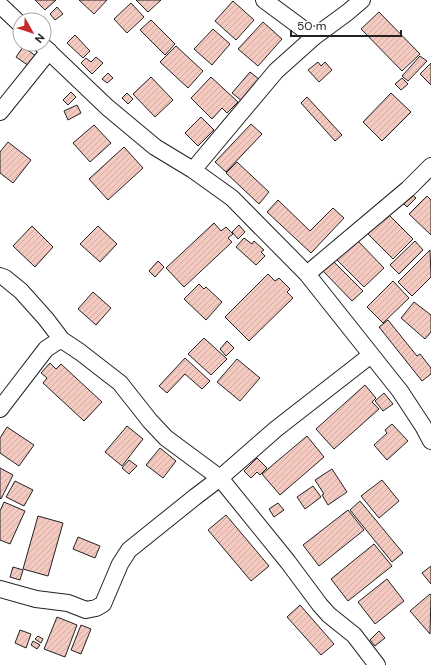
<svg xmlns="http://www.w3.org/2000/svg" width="431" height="665" viewBox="0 0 431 665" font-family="'DM Sans',sans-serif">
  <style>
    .building { fill: url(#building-hatch); stroke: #222 }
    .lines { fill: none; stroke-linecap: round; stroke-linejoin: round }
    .minor-casing { stroke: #222; stroke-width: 18 }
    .minor { stroke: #fff; stroke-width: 16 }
  </style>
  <defs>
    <pattern id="building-hatch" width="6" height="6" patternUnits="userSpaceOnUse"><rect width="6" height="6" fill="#f3c9c0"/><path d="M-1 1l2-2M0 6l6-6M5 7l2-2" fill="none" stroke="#d0aca5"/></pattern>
  </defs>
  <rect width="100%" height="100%" fill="#fff"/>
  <path class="building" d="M35,0H56L45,10Z
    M79,0H107L94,14Z
    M136,0H161L148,12Z
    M233,1L254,20L236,40L215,21Z
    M131,3L144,17L127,33L114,19Z
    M57,7L63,14L55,20L50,14Z
    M379,12L420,54L402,71L361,29Z
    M151,20L175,44L165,55L140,30Z
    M263,22L282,39L258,66L238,49Z
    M213,29L230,44L212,65L194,49Z
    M75,35L90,51L83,58L67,43Z
    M176,46L203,71L188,88L160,62Z
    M23,47L36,56L29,66L16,57Z
    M420,56L427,61L408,81L402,76Z
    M96,57L103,63L92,74L81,63L86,58L91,62Z
    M318,62L321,66L325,62L332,70L319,82L308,70Z
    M431,63V85L420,74Z
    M250,72L260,80L242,101L232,93Z
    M108,73L113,78L107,83L102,79Z
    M151,77L173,100L155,117L133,94Z
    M211,77L238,102L227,113L222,108L212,119L191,98Z
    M402,78L408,84L401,90L395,84Z
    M71,92L76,97L68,105L63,100Z
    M127,93L133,99L128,104L122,98Z
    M391,93L411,112L382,141L363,122Z
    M307,97L342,135L335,141L301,103Z
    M77,105L81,113L68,120L64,111Z
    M201,117L214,130L198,146L185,133Z
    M251,124L262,134L226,172L215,162Z
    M94,125L111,143L90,162L73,143Z
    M8,142L31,160L13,183L0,173V152Z
    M124,147L143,168L108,200L89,179Z
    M237,162L269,192L259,204L226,173Z
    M408,191L416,198L407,207L399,199Z
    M427,196L431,200V235L409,214Z
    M278,200L310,231L333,208L344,218L311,253L267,212Z
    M388,214L413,239L393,259L368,234Z
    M214,223L221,231L226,227L233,234L228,238L232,242L184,287L166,268Z
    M239,225L245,232L238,239L232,232Z
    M32,226L53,247L35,267L13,246Z
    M98,226L117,244L100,262L80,244Z
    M244,238L252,244L254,241L264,250L261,252L265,256L256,265L236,247Z
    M357,240L384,268L364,287L337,260Z
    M415,241L423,250L399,274L390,265Z
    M430,250L431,277L412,296L398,282Z
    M158,261L164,267L155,277L149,271Z
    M333,261L363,291L352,301L323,271Z
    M268,274L275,281L279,278L290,289L287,292L293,298L249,341L225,317Z
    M393,281L409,298L383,323L367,307Z
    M199,284L204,289L206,287L222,302L206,320L184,299Z
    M93,292L111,308L96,325L78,309Z
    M414,302L431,315V332L425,339L401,318Z
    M388,320L417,356L420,354L431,368V374L422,381L379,327Z
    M204,338L227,359L211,375L188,354Z
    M227,341L234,348L226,356L220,349Z
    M185,358L210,381L202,389L185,374L167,393L159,386Z
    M237,359L260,378L240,401L217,382Z
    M50,363L56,369L61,364L102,402L84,421L43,383L47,378L41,373Z
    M365,385L376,398L372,402L379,409L334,449L316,429Z
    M384,393L393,404L383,411L375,401Z
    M392,424L408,441L387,460L374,445L387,433L385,430Z
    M127,426L143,439L122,466L105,452Z
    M7,427L34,445L19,466L0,453V438Z
    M307,436L324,457L280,495L262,474Z
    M160,448L176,461L163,478L146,465Z
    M257,458L267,468L260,475L257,472L251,478L244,471Z
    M129,460L137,466L129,474L122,468Z
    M0,468L13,475L1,499L0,498Z
    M332,469L347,492L328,505L322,495L324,494L315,480Z
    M382,480L399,501L379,518L361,496Z
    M15,481L33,490L24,506L6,497Z
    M313,486L321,497L305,509L297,497Z
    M360,501L403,553L392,562L350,510Z
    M4,502L25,511L10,544L0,540V511Z
    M278,503L284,510L274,517L269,509Z
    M348,510L364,530L319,566L303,545Z
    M226,515L269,566L251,581L208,530Z
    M38,516L63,523L48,576L23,569Z
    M78,537L100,546L95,558L73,549Z
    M374,544L392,566L348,601L331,579Z
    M431,566V584L422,573Z
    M13,567L23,570L20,580L10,577Z
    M387,579L404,601L375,624L358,602Z
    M430,594L431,595L430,634L410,611Z
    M300,605L334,644L321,655L287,617Z
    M57,617L77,625L65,657L44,649Z
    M81,625L91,629L81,654L71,650Z
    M20,630L31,634L26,648L15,643Z
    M379,631L385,638L375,646L370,640Z
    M38,636L43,639L41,643L35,639Z
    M33,641L40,645L37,649L31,645Z"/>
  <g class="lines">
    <defs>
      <path id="minor" d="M264,0L314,37
        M0,5L20,24
        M41,44L107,107L155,147L193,170L232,198L307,274L400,391L423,426L431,441
        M0,112L49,51
        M193,170L276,71L314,37L348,12L362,0
        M307,274L408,189L431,166
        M0,276L5,278L21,291L46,319L62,340L80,352L120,383L150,421L166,438L220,478L288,562L320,605L329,615L354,635L377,665
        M0,409L46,349L55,343L62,340
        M0,589L36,599L68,603L86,610L96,608L103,604L120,564L129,550L195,497L220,478L276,429L371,355"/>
    </defs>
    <use href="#minor" class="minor-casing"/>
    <use href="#minor" class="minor"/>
  </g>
  <g transform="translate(32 32) rotate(129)"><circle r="19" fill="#ffffff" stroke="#a7a7a7"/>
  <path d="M0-3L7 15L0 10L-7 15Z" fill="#c62828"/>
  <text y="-6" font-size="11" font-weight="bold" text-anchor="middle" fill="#222222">N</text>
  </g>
  <path d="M291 30v6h110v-6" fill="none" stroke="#222222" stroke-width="2"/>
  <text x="297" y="30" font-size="12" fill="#222222" stroke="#ffffff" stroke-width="3" paint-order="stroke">50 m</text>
</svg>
